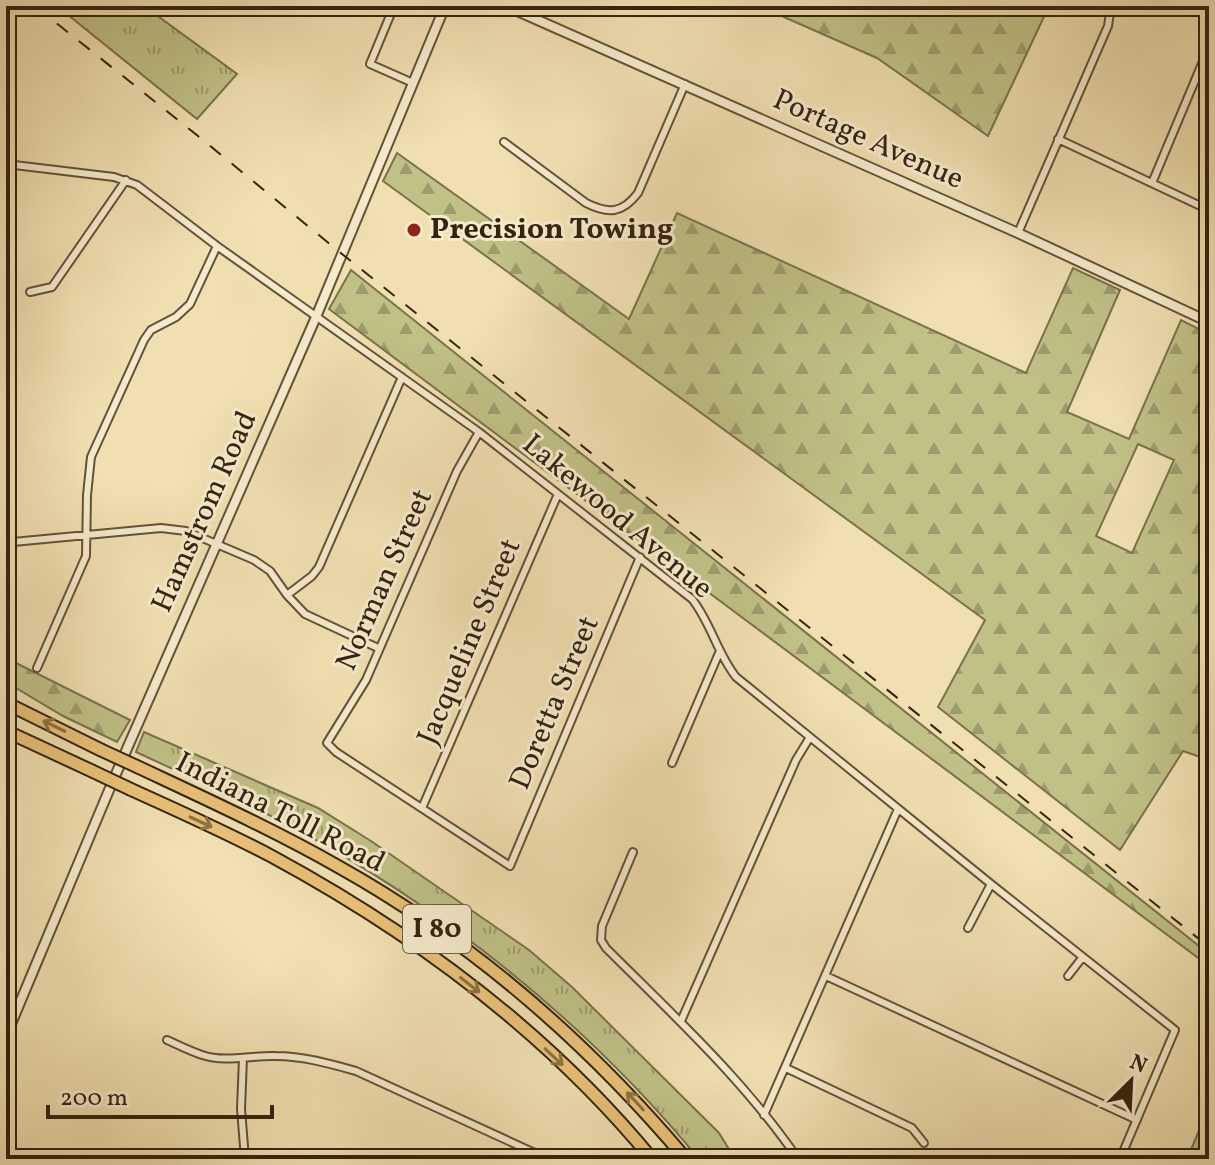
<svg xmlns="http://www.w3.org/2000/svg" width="1215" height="1165" viewBox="0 0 1215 1165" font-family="Vollkorn,serif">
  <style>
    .grass { fill: url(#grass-tufts); stroke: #7a724b; stroke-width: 2 }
    .forest { fill: url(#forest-firs); stroke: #7a724b; stroke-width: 2; fill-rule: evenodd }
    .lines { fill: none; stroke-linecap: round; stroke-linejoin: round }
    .minor-casing { stroke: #635238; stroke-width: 10 }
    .tertiary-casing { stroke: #635238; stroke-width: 12 }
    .motorway-casing { stroke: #34230f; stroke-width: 15 }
    .minor { stroke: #f5eacc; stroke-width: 6 }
    .tertiary { stroke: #f5eacc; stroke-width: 8 }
    .motorway { stroke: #e8c078; stroke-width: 11 }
    .rail { stroke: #34230f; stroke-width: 2; stroke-dasharray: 14 14; stroke-linecap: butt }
    .motorway-bridge-casing { stroke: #34230f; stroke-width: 15; stroke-linecap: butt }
    .motorway-bridge { stroke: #e8c078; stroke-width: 11 }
    .oneway { stroke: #8e7244 }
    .poi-dot { fill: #8f2418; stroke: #f5eacc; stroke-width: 3 }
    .labels { text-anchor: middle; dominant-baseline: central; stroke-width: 6; stroke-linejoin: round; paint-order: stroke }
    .shield { fill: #f5eacc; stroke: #6e5f48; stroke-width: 2 }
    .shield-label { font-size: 28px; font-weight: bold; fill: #34230f }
    .street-label { font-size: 30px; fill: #34230f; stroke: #f5eacc }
    .poi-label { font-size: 30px; font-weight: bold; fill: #34230f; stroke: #f5eacc; text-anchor: start }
  </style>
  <defs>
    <pattern id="grass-tufts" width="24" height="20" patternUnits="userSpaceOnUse" patternTransform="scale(2)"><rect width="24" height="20" fill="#c0c087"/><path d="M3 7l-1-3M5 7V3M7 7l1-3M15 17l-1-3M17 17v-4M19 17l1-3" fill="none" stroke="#9d9c6d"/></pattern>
    <pattern id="forest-firs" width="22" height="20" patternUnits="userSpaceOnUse" patternTransform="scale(2)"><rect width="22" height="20" fill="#c0c087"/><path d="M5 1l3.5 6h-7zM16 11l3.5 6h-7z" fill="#9d9c6d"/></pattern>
  </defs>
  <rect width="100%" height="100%" fill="#f0dfb1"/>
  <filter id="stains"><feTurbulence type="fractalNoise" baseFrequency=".0025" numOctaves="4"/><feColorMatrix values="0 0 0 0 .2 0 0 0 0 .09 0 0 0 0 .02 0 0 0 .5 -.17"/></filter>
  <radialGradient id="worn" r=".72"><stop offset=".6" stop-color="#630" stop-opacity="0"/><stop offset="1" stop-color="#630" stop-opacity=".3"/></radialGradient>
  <path class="grass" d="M57,6H144L237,74L197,119Z
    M144,732L318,808L371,841L529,950L572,987L719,1133L735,1159H699C585,1021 443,907 285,823C236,798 186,775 136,752Z"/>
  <path class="forest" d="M759,6H1049L988,136L877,58Z
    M397,153L629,319L677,213L1026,373L1073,268L1120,290L1067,412L1129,439L1181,320L1209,334V691L1202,706L1209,709V760L1183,751L1120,850L938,707L985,620L383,181ZM1138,444L1174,460L1132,553L1096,536Z
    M351,270L1209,954V966L329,309Z
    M6,658L130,720L117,742L63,716L6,682Z
    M1209,1107V1159H1187Z"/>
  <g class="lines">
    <defs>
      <path id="minor" d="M394,6L370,64L413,83
        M1196,78L1209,84
        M1058,139L1209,210
        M504,142L586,203C608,214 622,214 638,193L685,84
        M6,164L114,177L137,185L217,246L479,432L692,599C711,623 717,653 736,677L991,884L1175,1030L1120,1159
        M1152,183L1209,47
        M1018,233L1108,26L1111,6
        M30,292L52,287L126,180
        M479,432L457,471L366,680L327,743L336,752L510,866L640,557
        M6,540L13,542L34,540L161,528L186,531L254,560L270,571L287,595L305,614L378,648
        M287,595L312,576L319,567L402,377
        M37,668L86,556L87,495L91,457L144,340L151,330L176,317L190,304L217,246
        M672,763L719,653
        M422,808L558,494
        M1205,824L1209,828
        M633,852L602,926L601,940L606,948C673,1015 744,1080 798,1159
        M968,928L991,884
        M826,976L1137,1120
        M1068,976L1082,958
        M681,1021L796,760L810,737
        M167,1040C178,1045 190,1051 202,1055C226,1063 252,1055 276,1056C303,1056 331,1064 356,1071L537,1154L540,1159
        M243,1058L241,1109L245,1159
        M786,1068L912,1128L924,1143
        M764,1115L898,809"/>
      <path id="tertiary" d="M506,6L1018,233L1209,322
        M6,1036L112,783L316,317L445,6"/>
      <path id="motorway" d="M6,703L101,750
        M6,731L92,771
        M138,767C206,799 274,830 339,867C473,942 588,1043 686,1159
        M130,789C178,811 226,832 273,857C415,934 549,1034 652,1159"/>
    </defs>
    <use href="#minor" class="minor-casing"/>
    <use href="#tertiary" class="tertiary-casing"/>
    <use href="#motorway" class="motorway-casing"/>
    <use href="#minor" class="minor"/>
    <use href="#tertiary" class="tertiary"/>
    <use href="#motorway" class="motorway"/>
    <path class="rail" d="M35,6L198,136L342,254L1209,947"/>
    <defs>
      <path id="motorway-bridge" d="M101,750L138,767
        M92,771L130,789"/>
    </defs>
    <use href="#motorway-bridge" class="motorway-bridge-casing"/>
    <use href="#motorway-bridge" class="motorway-bridge"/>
  </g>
  <defs><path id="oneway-shaft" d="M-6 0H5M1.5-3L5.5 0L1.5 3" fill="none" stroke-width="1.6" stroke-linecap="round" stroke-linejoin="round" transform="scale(2)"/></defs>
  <g class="oneway">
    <use href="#oneway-shaft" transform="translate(54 726) rotate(-154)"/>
    <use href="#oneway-shaft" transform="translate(201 822) rotate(25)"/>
    <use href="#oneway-shaft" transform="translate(470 985) rotate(38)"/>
    <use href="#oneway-shaft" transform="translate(554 1057) rotate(43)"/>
    <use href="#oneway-shaft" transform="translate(635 1101) rotate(-133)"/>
  </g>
  <circle class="poi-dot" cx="414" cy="230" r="8"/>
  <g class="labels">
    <rect class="shield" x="403" y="905" width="68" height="48" rx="6"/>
    <g class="shield-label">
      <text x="437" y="929">I 80</text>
    </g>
    <g class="street-label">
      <text transform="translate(868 140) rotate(24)">Portage Avenue</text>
      <text transform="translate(205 512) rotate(-66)">Hamstrom Road</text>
      <text transform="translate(617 517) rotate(40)">Lakewood Avenue</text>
      <text transform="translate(385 580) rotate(-66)">Norman Street</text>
      <text transform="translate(470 642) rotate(-67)">Jacqueline Street</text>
      <text transform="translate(555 703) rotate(-67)">Doretta Street</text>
      <text transform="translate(280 813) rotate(27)">Indiana Toll Road</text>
    </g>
    <g class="poi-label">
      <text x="430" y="230">Precision Towing</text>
    </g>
  </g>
  <rect width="1215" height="1165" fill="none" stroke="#f0dfb1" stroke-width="32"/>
  <rect x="8" y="8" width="1199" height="1149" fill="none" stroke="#34230f" stroke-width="4"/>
  <rect x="16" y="16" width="1183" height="1133" fill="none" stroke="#34230f" stroke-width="2"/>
  <g transform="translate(1131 1081) rotate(24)" stroke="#f5eacc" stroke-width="6" paint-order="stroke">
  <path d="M0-6L14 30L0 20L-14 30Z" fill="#34230f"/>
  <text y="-12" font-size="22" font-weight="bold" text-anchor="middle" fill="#34230f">N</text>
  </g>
  <path d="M48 1105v12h224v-12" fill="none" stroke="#34230f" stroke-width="4"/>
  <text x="60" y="1105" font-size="24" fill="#34230f" stroke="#f5eacc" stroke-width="6" paint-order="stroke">200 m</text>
  <rect width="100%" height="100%" filter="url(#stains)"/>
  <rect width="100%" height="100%" fill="url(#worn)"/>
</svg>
